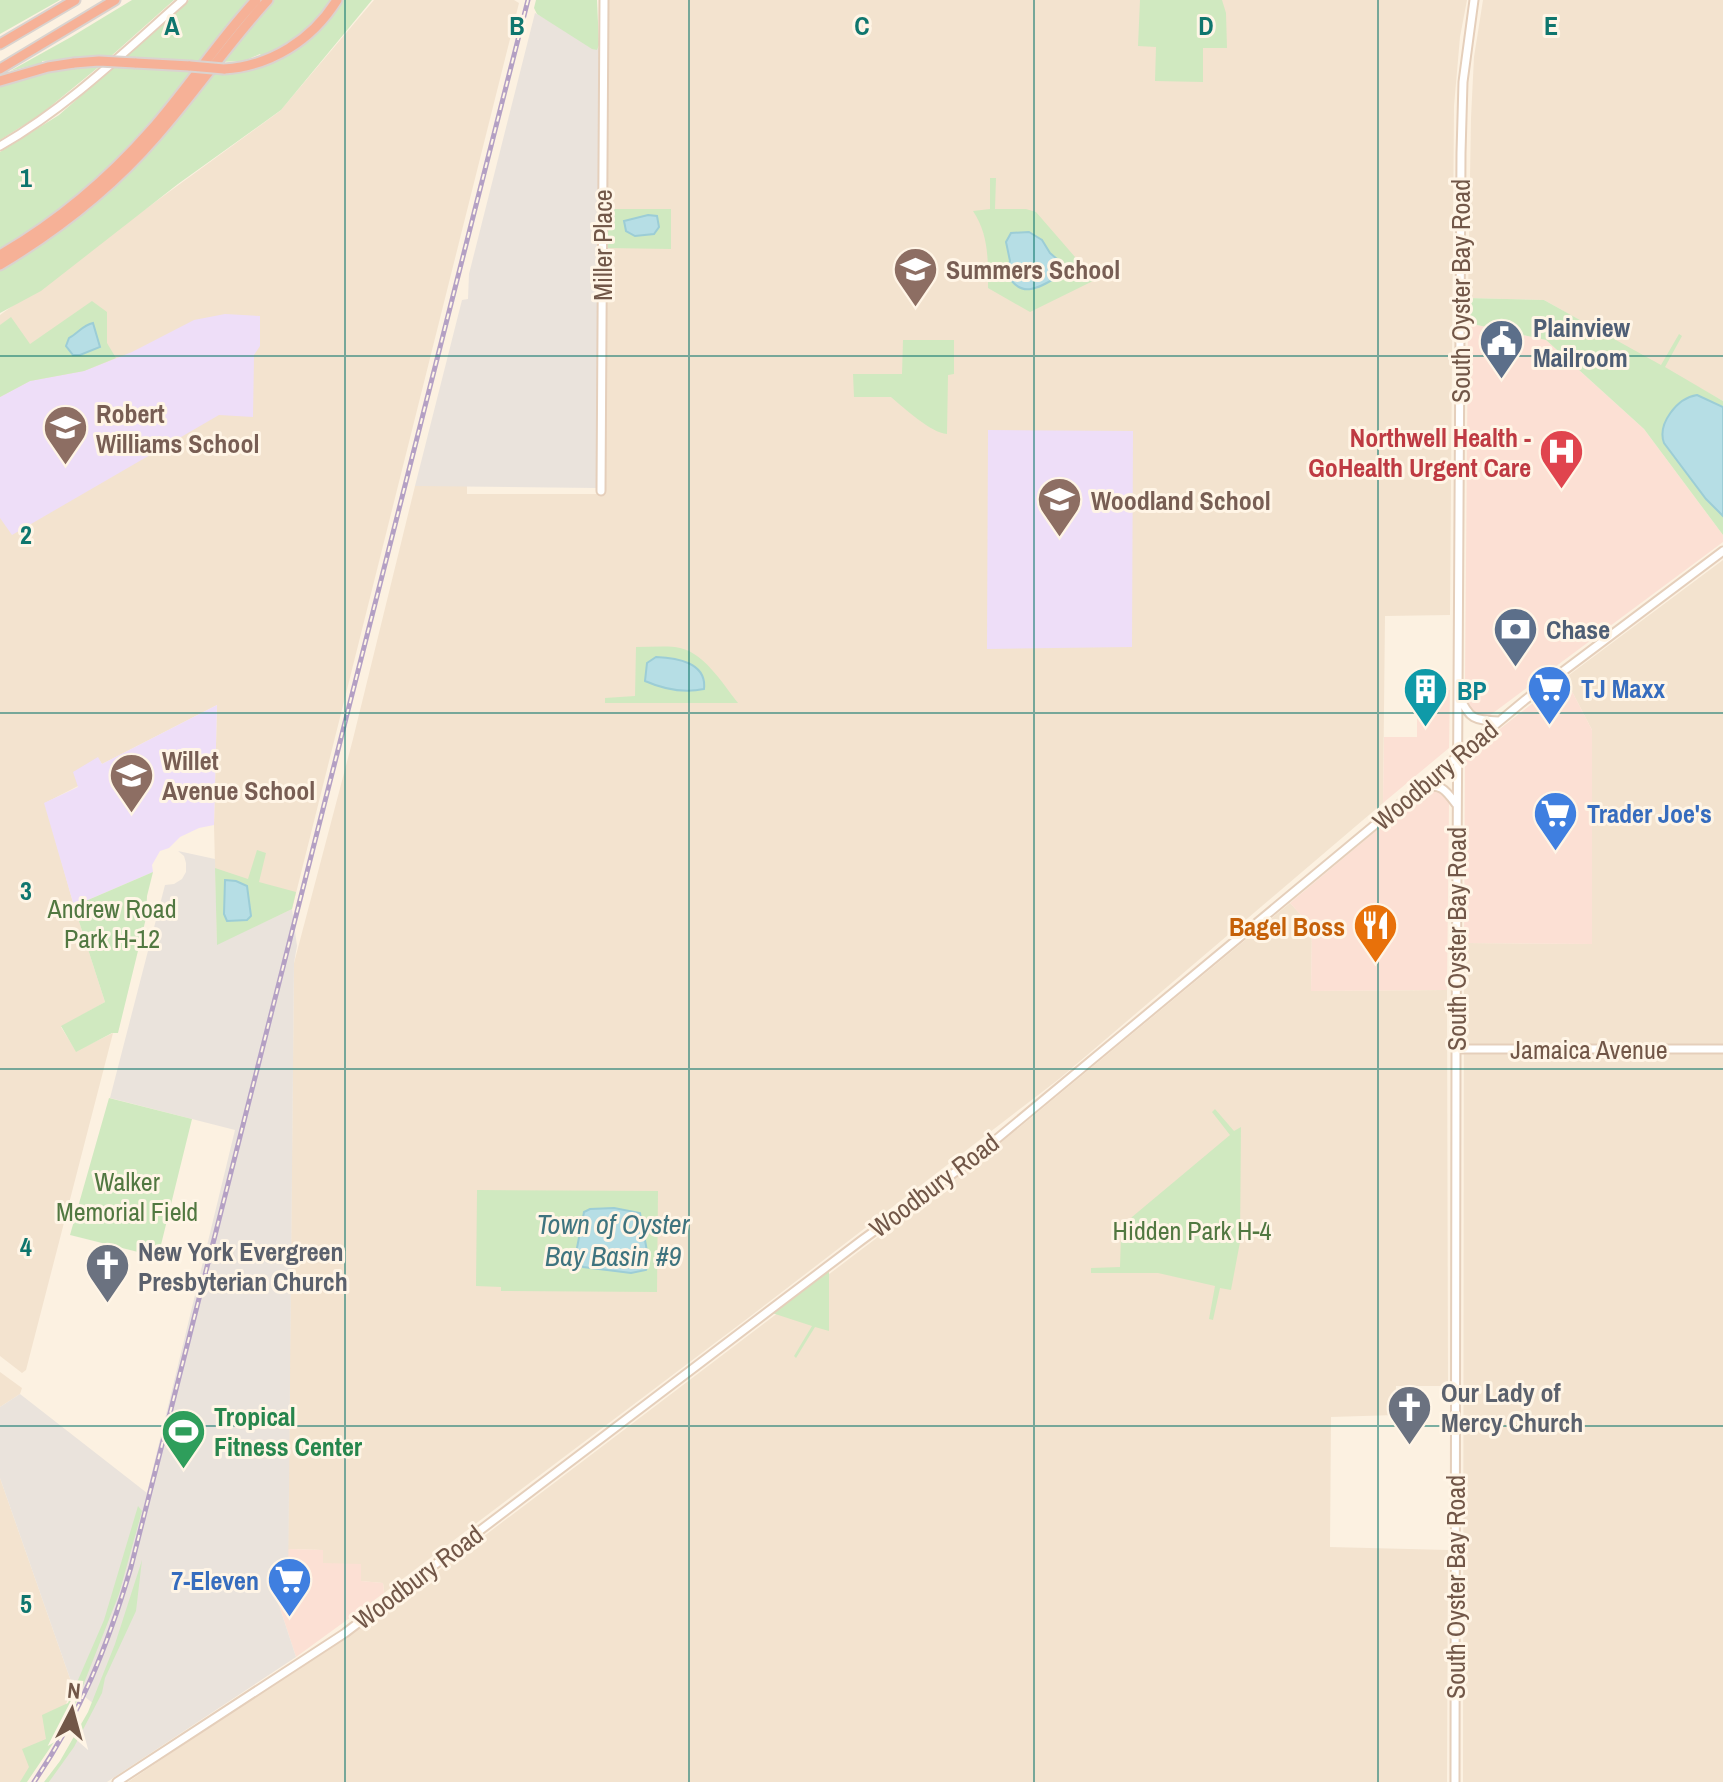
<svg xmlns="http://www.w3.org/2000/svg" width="1723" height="1782" viewBox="0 0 1723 1782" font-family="'Archivo Narrow',sans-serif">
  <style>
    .residential { fill: #f3e3cf }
    .commercial { fill: #fce0d4 }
    .industrial { fill: #eae3dc }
    .education { fill: #eedef8 }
    .green { fill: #d0e9c0 }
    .water { fill: #b6dee5; stroke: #9ccdd6; stroke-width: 2 }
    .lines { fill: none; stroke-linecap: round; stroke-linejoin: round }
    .secondary-casing { stroke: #e5cfbb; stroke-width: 11 }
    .highway-casing { stroke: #dad3cf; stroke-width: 13 }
    .secondary { stroke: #fff; stroke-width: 7 }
    .highway { stroke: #f6b197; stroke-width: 9 }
    .rail-casing { stroke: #b4a0c4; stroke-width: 5 }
    .rail { stroke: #fff5e6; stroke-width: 2; stroke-dasharray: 6; stroke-linecap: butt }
    .highway-bridge-casing { stroke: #dad3cf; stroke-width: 13; stroke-linecap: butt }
    .highway-bridge { stroke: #f6b197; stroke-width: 9 }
    .grid { fill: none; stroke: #0f766e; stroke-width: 2; stroke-opacity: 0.55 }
    .labels { text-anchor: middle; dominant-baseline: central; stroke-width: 6; stroke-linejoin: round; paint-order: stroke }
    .street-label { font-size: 26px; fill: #725748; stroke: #fff5e6 }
    .education-label { font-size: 26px; font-weight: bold; fill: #785e54; stroke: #fff5e6; text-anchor: start }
    .service-label { font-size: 26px; font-weight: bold; fill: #4e5e75; stroke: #fff5e6; text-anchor: start }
    .health-label { font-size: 26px; font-weight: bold; fill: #be3a42; stroke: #fff5e6; text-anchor: end }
    .shop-label { font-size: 26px; font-weight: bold; fill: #366cbe; stroke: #fff5e6; text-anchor: start }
    .culture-label { font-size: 26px; font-weight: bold; fill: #0d838f; stroke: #fff5e6; text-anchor: start }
    .park-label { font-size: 26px; fill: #517841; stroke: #fff5e6 }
    .food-label { font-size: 26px; font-weight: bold; fill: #c56008; stroke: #fff5e6; text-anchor: end }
    .worship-label { font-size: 26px; font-weight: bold; fill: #5b616d; stroke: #fff5e6; text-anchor: start }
    .leisure-label { font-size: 26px; font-weight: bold; fill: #27864d; stroke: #fff5e6; text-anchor: start }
    .water-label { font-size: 28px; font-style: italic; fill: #3f747f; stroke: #fff5e6 }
    .grid-label { font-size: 26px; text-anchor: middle; font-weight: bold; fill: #0f766e; stroke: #fff5e6; stroke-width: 6; stroke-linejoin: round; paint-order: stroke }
  </style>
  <rect width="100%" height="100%" fill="#fcf1e1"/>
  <path class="residential" d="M374,0H514L519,3L292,909L217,945L214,825L217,705L102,764L98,758L78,786L45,803L74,906L105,1002L61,1027L76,1051L113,1033L26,1370L22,1373L0,1356V315L280,111Z
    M607,0H1467L1460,37L1454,106L1450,615L1385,616L1383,803L1059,1079L752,1315L384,1593L383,1583L361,1581L323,1563V1550L288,1549L294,963L353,739L415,486H467V494H605Z
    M1483,0H1723V401L1544,300L1468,298L1471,118L1474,57Z
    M1723,560V1782H1463L1464,943L1592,944V730L1565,678Z
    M1290,903L1312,927L1311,991L1447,990L1448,1386H1396L1395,1415L1331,1417L1330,1547L1448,1550L1447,1782H128L413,1590L986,1155Z
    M0,1372L22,1388L20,1394L0,1407Z
    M0,1478L73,1687L51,1740L21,1782H0Z"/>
  <path class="commercial" d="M1468,323L1546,340L1644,429L1723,535V542L1489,716L1481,717L1474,716L1466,705L1465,683Z
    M1565,678L1592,730V944L1464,943L1465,756Z
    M1417,690H1450L1449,748L1383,803L1384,737H1417Z
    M1435,788L1447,795L1449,802L1447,990L1311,991L1312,927L1290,903L1426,789Z
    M288,1549L323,1550V1563L361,1564V1581L383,1583L384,1593L296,1657L277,1599L288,1594Z"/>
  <path class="industrial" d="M535,13L600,49L597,488L415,486L462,300L468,299L469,274Z
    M178,851L215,859L217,944L292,909L297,946L294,963L288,1594L277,1599L296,1657L107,1782H49L95,1705L73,1687L0,1478V1407L20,1394L147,1493L235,1130L110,1098L165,885L174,884L182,879L186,872V863L184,856Z"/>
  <path class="education" d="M225,314L260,316V346L254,355L253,417L219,415L12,535L0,518V397L30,381L84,371L132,352L194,320Z
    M988,430L1133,431L1132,647L987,649Z
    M217,705L214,825L199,828L180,837L169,848L160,851L152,865L153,872L74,906L44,803L78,787L73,772L98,757L102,764Z"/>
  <path class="green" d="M0,0H60L0,34Z
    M132,0H174L109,58L42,61V63L10,71L71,37Z
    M189,0H249L200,61L196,62L122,58Z
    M273,0H332C311,30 296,44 262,57L260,54L244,61L218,62Z
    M340,0H372L281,110L178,184L41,291L0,313V269L38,247L89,206L212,72C238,72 263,68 286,55C301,46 326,14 340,0Z
    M536,0H597L599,45L597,50L592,49L537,14L534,8Z
    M1140,0H1222L1226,13L1227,48H1203V82L1155,81L1156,47L1138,46Z
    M71,65H101L40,115L0,140V85L33,74Z
    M116,65L193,71C157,114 121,158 78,195C55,215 27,233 0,248V152L59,115Z
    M990,178H996L995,209H1026L1036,212L1095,280L1030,312L988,288C988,260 989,235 973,211L990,209Z
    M608,209H671V249L607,248Z
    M1468,298L1544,300L1661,365L1679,334L1682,336L1665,367L1723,401V535L1644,429L1546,340L1468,323Z
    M92,301L107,312V343L116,358L84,371L30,381L0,397V325L11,317L30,344Z
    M903,340H954V374L948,375L947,434C931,433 904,408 891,397H854L853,374H902Z
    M636,647C649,647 662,646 675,647C703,650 722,683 738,703H605V698L635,696Z
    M257,850L266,853L259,882L296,892L292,909L217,945L215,868L248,879Z
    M153,872L147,896L146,918L118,1033H112L76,1052L61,1026L105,1002L74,906Z
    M109,1098L192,1119L158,1257L70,1235Z
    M1215,1109L1234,1131L1241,1127L1240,1242L1231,1290L1220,1288L1213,1320L1209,1319L1215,1286L1158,1273H1091V1268L1120,1267L1121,1235L1132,1217L1230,1135L1212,1112Z
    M477,1190L658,1191L657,1292L501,1291V1287L476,1286Z
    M829,1266V1331L815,1327L796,1358L794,1356L812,1326L769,1312Z
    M138,1506L142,1511L119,1594L75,1706L54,1742L27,1782H20L29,1767L22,1749L46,1739L42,1715L68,1703L104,1620Z
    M142,1560L136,1611L105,1678L102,1693L74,1747L49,1782H44L60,1761L88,1712L115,1644Z"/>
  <path class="water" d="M648,215L657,216L659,227L654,234L635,236L626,231L624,221Z
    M1029,232L1042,240L1050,253L1065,266L1066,272C1044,284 1022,304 1006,272L1010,261L1006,242L1011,233Z
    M93,323L100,347L80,355H73L66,346L69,338C78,333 83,325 93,323Z
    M1697,395L1723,407V516L1706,499L1664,443C1657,424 1677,398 1697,395Z
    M656,657C676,658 707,662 704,689C684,693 663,689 645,681L647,663Z
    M225,880L236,881L247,886L251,916L247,920L227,921L224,914Z
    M614,1208L640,1213L649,1262L646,1270L631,1273L583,1267L575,1258L584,1212L590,1209Z"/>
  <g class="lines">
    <defs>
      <path id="secondary" d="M0,146C68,107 124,52 183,0
        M601,491L604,0
        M1459,696C1470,720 1474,720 1499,721
        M1421,788C1441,783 1445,789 1456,804
        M1456,1049H1723
        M117,1782L345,1633L862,1240L969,1162L1525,700L1723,551
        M1455,1782L1456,1049L1461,153L1463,82L1474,0"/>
      <path id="highway" d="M0,44L75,0
        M135,63L190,66
        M0,69L115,0
        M224,69C271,66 312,40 337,0
        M0,81L48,67L74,63
        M0,255C57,222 108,179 151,130C188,88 218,41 256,0
        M0,265C58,230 111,189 156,137C195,93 228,44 268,0"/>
    </defs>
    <use href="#secondary" class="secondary-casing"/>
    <use href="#highway" class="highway-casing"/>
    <use href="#secondary" class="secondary"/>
    <use href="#highway" class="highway"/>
    <defs>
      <path id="rail" d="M34,1782C81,1712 107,1648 131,1567L528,0"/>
    </defs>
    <use href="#rail" class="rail-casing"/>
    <use href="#rail" class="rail"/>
    <defs>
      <path id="highway-bridge" d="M74,63L99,61L135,63
        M190,66L224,69"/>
    </defs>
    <use href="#highway-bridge" class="highway-bridge-casing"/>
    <use href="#highway-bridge" class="highway-bridge"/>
  </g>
  <path class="grid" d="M345,0V1782M689,0V1782M1034,0V1782M1378,0V1782M0,356H1723M0,713H1723M0,1069H1723M0,1426H1723"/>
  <defs>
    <symbol id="school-pin" viewBox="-11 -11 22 30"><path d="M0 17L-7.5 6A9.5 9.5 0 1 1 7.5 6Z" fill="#8d6e63" stroke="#fff5e6"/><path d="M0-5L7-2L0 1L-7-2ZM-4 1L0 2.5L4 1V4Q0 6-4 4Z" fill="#fff"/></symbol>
    <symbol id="civic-pin" viewBox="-11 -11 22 30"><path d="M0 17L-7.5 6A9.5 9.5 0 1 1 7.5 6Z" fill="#5c6f8a" stroke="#fff5e6"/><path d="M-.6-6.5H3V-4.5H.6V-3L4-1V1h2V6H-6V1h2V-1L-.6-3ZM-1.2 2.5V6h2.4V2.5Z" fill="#fff"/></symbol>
    <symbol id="hospital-pin" viewBox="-11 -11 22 30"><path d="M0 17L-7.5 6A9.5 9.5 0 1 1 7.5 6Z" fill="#e0444e" stroke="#fff5e6"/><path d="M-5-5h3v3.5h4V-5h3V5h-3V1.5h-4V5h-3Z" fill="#fff"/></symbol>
    <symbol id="bank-pin" viewBox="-11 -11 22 30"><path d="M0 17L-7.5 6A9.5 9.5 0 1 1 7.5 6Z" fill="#5c6f8a" stroke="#fff5e6"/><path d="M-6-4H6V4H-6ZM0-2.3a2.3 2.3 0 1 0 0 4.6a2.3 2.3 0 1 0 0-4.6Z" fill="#fff"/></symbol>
    <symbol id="supermarket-pin" viewBox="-11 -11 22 30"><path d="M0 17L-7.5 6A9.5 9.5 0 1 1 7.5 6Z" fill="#3f7fe0" stroke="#fff5e6"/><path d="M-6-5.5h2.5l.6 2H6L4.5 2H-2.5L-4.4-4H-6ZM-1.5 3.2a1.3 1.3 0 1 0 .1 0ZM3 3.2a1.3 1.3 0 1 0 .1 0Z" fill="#fff"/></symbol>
    <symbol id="building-pin" viewBox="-11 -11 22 30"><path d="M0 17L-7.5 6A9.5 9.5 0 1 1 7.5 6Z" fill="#0f9aa8" stroke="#fff5e6"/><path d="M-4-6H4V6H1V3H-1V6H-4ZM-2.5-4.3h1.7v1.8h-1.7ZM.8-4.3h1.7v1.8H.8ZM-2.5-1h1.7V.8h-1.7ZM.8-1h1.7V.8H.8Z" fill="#fff"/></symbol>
    <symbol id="restaurant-pin" viewBox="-11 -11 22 30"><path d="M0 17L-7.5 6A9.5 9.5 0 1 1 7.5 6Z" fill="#e8710a" stroke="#fff5e6"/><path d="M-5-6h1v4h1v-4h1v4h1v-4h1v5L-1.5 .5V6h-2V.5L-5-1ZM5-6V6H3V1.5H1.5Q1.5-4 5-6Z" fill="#fff"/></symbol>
    <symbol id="church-pin" viewBox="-11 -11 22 30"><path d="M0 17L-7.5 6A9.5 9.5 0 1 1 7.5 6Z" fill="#6b7280" stroke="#fff5e6"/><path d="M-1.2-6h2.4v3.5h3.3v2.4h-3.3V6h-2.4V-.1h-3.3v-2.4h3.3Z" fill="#fff"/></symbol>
    <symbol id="stadium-pin" viewBox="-11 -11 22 30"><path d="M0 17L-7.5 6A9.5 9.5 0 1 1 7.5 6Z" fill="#2e9e5b" stroke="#fff5e6"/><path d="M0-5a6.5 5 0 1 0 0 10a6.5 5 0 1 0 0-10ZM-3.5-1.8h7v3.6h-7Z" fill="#fff"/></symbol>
  </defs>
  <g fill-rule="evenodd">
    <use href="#school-pin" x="890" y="244" width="51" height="69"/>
    <use href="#civic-pin" x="1476" y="316" width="51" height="69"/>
    <use href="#school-pin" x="40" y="402" width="51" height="69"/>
    <use href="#hospital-pin" x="1536" y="426" width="51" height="69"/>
    <use href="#school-pin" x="1034" y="474" width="51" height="69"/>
    <use href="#bank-pin" x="1490" y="604" width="51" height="69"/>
    <use href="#supermarket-pin" x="1524" y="662" width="51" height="69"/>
    <use href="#building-pin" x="1400" y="664" width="51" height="69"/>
    <use href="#school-pin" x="106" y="750" width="51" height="69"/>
    <use href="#supermarket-pin" x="1530" y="788" width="51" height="69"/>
    <use href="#restaurant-pin" x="1350" y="900" width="51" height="69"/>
    <use href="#church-pin" x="82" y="1240" width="51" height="69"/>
    <use href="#church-pin" x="1384" y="1382" width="51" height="69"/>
    <use href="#stadium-pin" x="158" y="1406" width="51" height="69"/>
    <use href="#supermarket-pin" x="264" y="1554" width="51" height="69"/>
  </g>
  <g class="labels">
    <g class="street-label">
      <text transform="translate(602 245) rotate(-90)">Miller Place</text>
      <text transform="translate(1460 291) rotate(-90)">South Oyster Bay Road</text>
      <text transform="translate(1435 775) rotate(-40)">Woodbury Road</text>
      <text transform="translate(1456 939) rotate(-90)">South Oyster Bay Road</text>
      <text x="1589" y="1049">Jamaica Avenue</text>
      <text transform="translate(934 1185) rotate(-37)">Woodbury Road</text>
      <text transform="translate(418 1577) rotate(-37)">Woodbury Road</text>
      <text transform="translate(1455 1587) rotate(-90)">South Oyster Bay Road</text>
    </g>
    <g class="education-label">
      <text x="946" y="269">Summers School</text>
      <text x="96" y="413">Robert<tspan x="96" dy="30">Williams School</tspan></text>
      <text x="1091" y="500">Woodland School</text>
      <text x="162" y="760">Willet<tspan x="162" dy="30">Avenue School</tspan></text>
    </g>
    <g class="service-label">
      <text x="1533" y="327">Plainview<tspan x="1533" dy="30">Mailroom</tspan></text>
      <text x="1546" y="629">Chase</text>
    </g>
    <g class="health-label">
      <text x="1531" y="437">Northwell Health -<tspan x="1531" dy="30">GoHealth Urgent Care</tspan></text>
    </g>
    <g class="shop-label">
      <text x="1581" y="688">TJ Maxx</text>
      <text x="1587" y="813">Trader Joe's</text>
      <text x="259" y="1580" text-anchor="end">7-Eleven</text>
    </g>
    <g class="culture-label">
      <text x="1457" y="690">BP</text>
    </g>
    <g class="park-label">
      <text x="112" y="908">Andrew Road<tspan x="112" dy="30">Park H-12</tspan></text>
      <text x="127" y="1181">Walker<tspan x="127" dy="30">Memorial Field</tspan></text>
      <text x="1192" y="1230">Hidden Park H-4</text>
    </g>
    <g class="food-label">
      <text x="1345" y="926">Bagel Boss</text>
    </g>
    <g class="worship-label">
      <text x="138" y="1251">New York Evergreen<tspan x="138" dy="30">Presbyterian Church</tspan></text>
      <text x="1441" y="1392">Our Lady of<tspan x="1441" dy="30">Mercy Church</tspan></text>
    </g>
    <g class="leisure-label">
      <text x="214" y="1416">Tropical<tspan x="214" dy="30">Fitness Center</tspan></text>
    </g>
    <g class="water-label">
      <text x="613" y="1224">Town of Oyster<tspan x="613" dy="32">Bay Basin #9</tspan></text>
    </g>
  </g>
  <g class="grid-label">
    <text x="172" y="35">A</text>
    <text x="517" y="35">B</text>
    <text x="862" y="35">C</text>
    <text x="1206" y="35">D</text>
    <text x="1551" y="35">E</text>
    <text x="26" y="187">1</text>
    <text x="26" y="544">2</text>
    <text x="26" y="900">3</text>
    <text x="26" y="1256">4</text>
    <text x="26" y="1613">5</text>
  </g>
  <g transform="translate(72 1710) rotate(6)" stroke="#fff5e6" stroke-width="6" paint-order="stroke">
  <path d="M0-6L14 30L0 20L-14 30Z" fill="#725748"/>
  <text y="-12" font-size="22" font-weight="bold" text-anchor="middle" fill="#725748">N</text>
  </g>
</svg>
